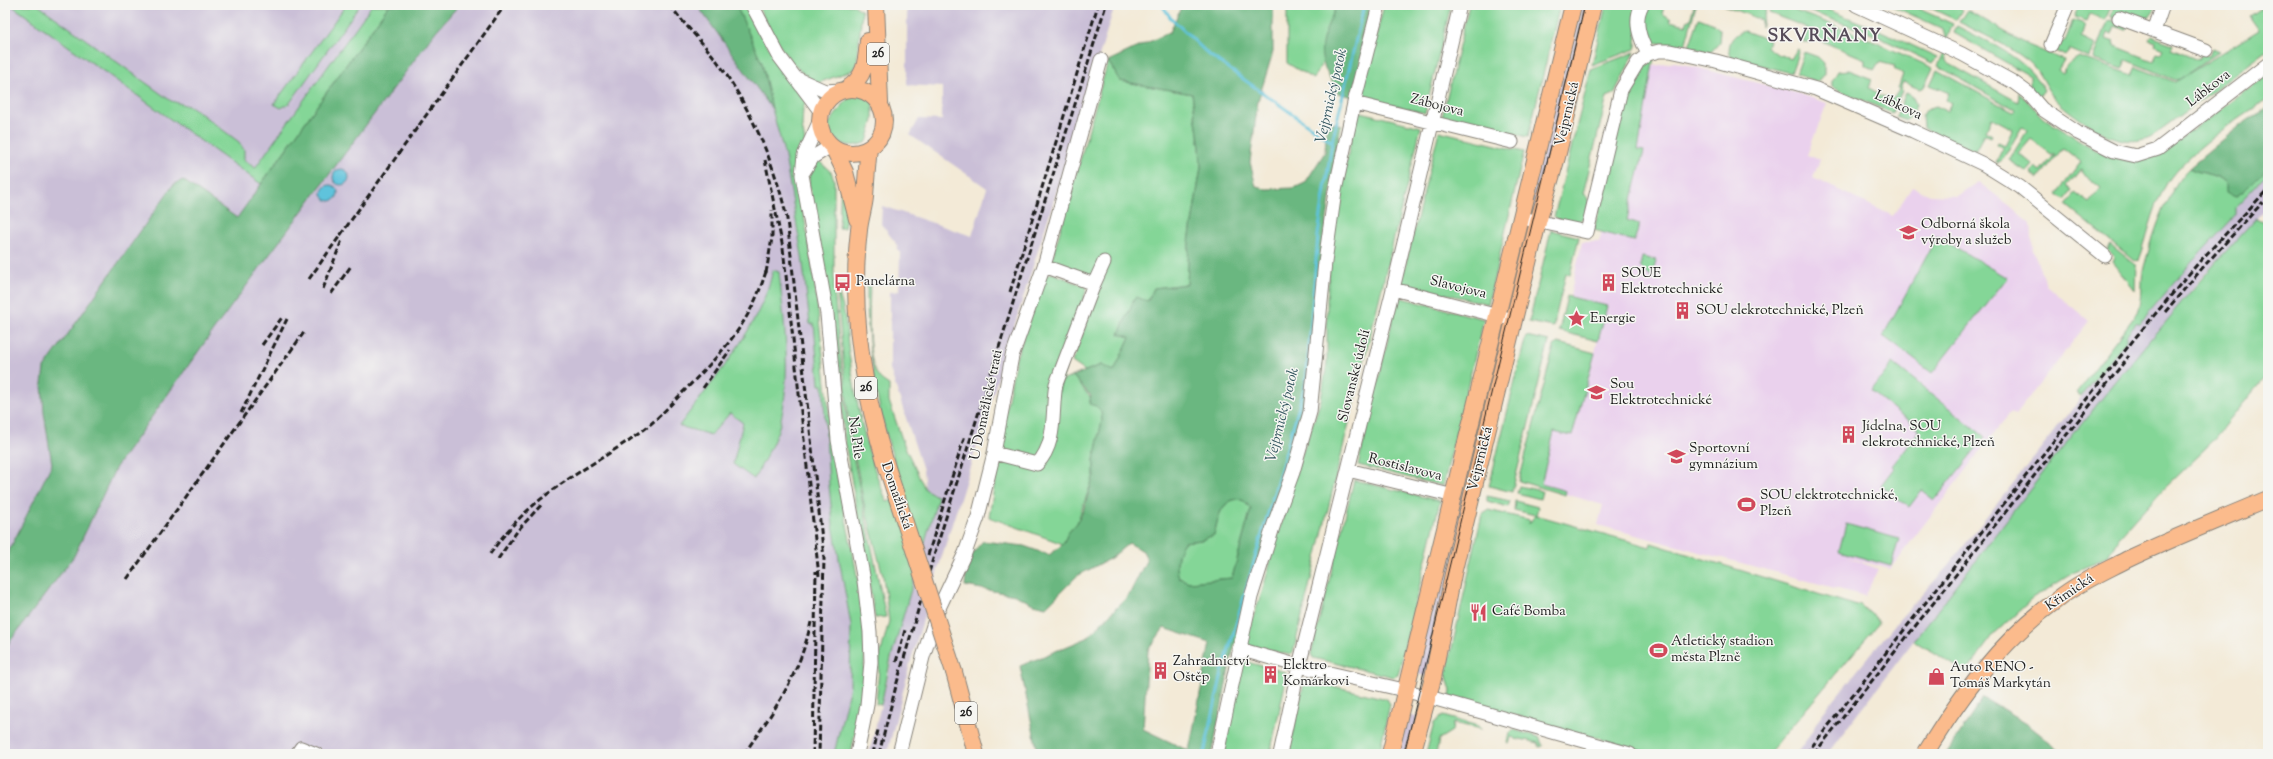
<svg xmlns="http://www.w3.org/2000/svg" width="2273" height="759" viewBox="0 0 2273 759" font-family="'Sorts Mill Goudy',serif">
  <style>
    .built { fill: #ead1ed }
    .industrial { fill: #cabfd7 }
    .green { fill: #84d697; stroke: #50795a }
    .forest { fill: #6bb780; stroke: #446a4e; fill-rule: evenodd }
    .water { fill: #5ec3dc; stroke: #3d707c }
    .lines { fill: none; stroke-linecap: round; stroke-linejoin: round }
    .stream { stroke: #5ec3dc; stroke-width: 3 }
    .minor-casing { stroke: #88837a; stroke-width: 15 }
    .major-casing { stroke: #88837a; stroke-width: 18 }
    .minor { stroke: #fff; stroke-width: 13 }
    .major { stroke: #fbbb8c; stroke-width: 16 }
    .tram { stroke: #1c1c1c; stroke-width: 1 }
    .rail { stroke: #1c1c1c; stroke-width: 3; stroke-dasharray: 6 3; stroke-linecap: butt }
    .major-bridge-casing { stroke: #88837a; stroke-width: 18; stroke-linecap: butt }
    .major-bridge { stroke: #fbbb8c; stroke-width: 16 }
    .labels { text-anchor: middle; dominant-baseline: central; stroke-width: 3; stroke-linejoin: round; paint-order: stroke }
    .shield { fill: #f6f6f2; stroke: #5d5d5c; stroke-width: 1 }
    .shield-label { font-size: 13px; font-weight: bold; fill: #1c1c1c }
    .street-label { font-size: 14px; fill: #1c1c1c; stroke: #f6f6f2 }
    .poi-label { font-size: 14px; fill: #1c1c1c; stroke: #f6f6f2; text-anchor: start }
    .water-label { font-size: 15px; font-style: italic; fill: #33565f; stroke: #f6f6f2 }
    .district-label { font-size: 18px; font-weight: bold; letter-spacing: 1px; fill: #564b58; stroke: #f6f6f2 }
  </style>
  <rect width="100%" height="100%" fill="#f6f6f2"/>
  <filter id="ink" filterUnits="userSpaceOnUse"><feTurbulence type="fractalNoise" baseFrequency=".025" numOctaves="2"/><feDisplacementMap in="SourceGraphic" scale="8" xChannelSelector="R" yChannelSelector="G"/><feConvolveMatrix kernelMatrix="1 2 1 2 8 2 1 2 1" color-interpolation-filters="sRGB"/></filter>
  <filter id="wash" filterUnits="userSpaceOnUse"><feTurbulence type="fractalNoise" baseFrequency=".012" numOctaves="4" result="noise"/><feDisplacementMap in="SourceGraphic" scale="16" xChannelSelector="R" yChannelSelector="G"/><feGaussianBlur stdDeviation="0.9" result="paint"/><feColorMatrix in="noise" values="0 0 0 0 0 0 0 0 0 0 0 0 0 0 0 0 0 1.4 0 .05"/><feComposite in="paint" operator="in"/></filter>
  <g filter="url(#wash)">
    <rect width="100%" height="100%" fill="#f3ead7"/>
    <path class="built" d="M1675,62L1797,93L1827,103L1807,155L1820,160L1813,178L1893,216L1912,187L1930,195L1956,196L1978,182L2009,205L2031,224L2033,251L2046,285L2089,321L2015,415L2010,412L1890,569L1846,557L1878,569L1865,596L1598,525L1603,505L1538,486L1556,418L1594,357L1605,306L1570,296L1582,242H1599L1645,68Z"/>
    <path class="industrial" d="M5,5H736L766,76L772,109L785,156L802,256L810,324L814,323L819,385H823L829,485L851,625L850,686L834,754H5Z
      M907,5H1115L942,556L911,660L887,754H869L889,672L925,489L923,470L890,369V292L899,291L900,253L895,242L881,224L882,206L972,236L987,188L910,135L919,119L942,120V87L907,85Z
      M1577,5H1589L1537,216L1527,214Z
      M2268,173V206L2200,279L2003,524L1827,754H1796L1807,739L1822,714L1896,623L1948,566L2126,340V335L2137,322L2139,324L2191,263L2235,216V207Z
      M1500,323L1510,325L1473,480L1462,478Z
      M1459,489L1470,492L1426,676L1413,673Z
      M1404,715L1417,717L1408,754H1396Z"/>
    <path class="green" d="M11,5H38L171,101L192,107L239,142L244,150V160L255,168L372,5H389L261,184Z
      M346,5H360L289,104L281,108L274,104Z
      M736,5H746L782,72L806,102L803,108L802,126L805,142L796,160L795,172C816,263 822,355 833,447C841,509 860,569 864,631C867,673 859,714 851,754H834L850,686L851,625L833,525L829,485L823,385H819L814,324H810L802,256L785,156L772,109L762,63Z
      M757,5H854L862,11L857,62L853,70L818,83C787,67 773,34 757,5Z
      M1287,5H1355L1354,9L1313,79L1287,63Z
      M1384,5H1451L1425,113L1361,97Z
      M1469,5H1560L1528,137L1442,117Z
      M1606,5H1638L1636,46L1635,49L1592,65Z
      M1650,5L1664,7L1662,13L1671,19L1670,21L1686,25L1688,20H1690L1694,5H1696L1685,46L1650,42C1641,34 1641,13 1650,5Z
      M1724,5H1767L1761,27V20Z
      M1772,5H1780L1857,34L1933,68L1924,87L1919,89L1903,82L1900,89L1902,91L1892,113L1832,87V81L1838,71L1849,70L1872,79L1869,88L1878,93V95L1893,99L1899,90L1898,89L1903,74L1894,68L1895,66L1879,62L1874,70L1865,65V59L1814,38L1809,42H1803L1808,28L1769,13Z
      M1791,5H1816L1879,30L1937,57L1932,63L1870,33Z
      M1890,5H1910L1953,24L1946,40L1943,29Z
      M1924,5H1958L1962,10L1956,20Z
      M2079,5H2112L2105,20L2090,14L2087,21L2074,17Z
      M2114,5H2158L2148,18H2138L2121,11L2117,20L2111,17Z
      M2265,5H2268V50L2152,136C2142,141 2131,142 2119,139C2100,134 2063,110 2051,94C2043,83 2039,70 2028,61C2008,45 1982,34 1959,22L1967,10L2028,45L2064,60L2058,70L2063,73L2068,64L2079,57L2132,75L2136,67L2175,82L2259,30L2249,16Z
      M1699,18L1714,24L1720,30L1719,43L1711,52L1689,47Z
      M2073,20L2085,24L2081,37L2097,44L2089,58L2070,50L2065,56L2045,46V44L2061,41L2065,42Z
      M2111,20L2127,27L2125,30L2115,26L2112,34L2108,33L2106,39L2114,42L2113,45L2153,61L2157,53L2160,54L2163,49L2154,45L2155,42L2149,40L2151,36L2173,44L2171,49L2198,60L2203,54L2209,56L2212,48L2220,51L2180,79L2175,80L2126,60L2122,69L2095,60L2094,58L2108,21Z
      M1957,26C1989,43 2026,57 2044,90L2038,98L2030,87V76L1954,33Z
      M1745,31L1769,40L1767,47L1780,56L1781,55L1791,59L1797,49L1799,50L1791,73L1730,57C1727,44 1732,34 1745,31Z
      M1945,50L1946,62L2018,102L2019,92L2043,118L2104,155L2129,161L2175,143L2268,74V100C2240,115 2183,156 2167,183C2155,203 2149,229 2142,252L2139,260L2135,261L2066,205L2075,193L2089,203L2101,188L2081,172L2082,170L2081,169L2067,186L2072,190L2065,199L2057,194L2081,162L2063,148L2038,179L2031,173L2036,167L2041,171L2055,154H2051L2031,139L2019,153L2033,165L2027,172L2009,160L2027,131L2022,127L2001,162L1998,163L1996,162L2003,148L1997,144L1998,142L2005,145L2013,129L1992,118L1985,131L1992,135L1991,137L1984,134L1975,151L1923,128L1922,116L1927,109L1936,106L1947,111L1951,103L1946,100L1949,93L1930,85L1937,70L2013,112L2015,110L1938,66Z
      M1635,52L1614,94L1607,97L1583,194L1586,195L1589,202L1585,216L1576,224L1556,219L1554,217L1591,69Z
      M1804,52L1818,57L1824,63V75L1818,82L1796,74Z
      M1654,58L1638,150L1644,151L1627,220L1640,224L1634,241L1594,230L1625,93C1631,79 1639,63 1654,58Z
      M1108,61L1120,81L1192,94L1200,147L1201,167L1189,242L1187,284L1154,288L1148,301L1119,334L1130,337L1114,371L1101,365L1085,371L1072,362L1109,263L1091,276L1051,263Z
      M852,93L862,95L873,102V120L867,142C850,150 834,144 827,126Z
      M1906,93L1912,96L1916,104L1912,115L1907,120L1896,116Z
      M1357,111L1421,127L1293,653L1290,655L1244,644L1262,592L1295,474L1321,400L1327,362V299L1333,227Z
      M1439,131L1524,152L1488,304L1401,283Z
      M818,160L831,172L834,179V290L848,431L886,617L875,618L844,436L839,375L809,183V174Z
      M2268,167V173L2235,207V216L2191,263L2139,324L2137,322L2126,335V340L2081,396L2076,393L2138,312C2144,298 2140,282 2144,267C2152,238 2167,189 2189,168C2202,175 2216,172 2226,183L2257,178Z
      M841,182L848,206L844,228H839Z
      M2256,218L2268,224V373L2213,441L2164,488L2117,540L2108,556L2068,576L2032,599L1994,634L1966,672L1914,641C2024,497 2133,352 2256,218Z
      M1551,230L1579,237L1570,275L1566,274L1553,327L1529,322Z
      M1937,236L2007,278L1932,373L1883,336Z
      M2111,245L2136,265L2135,290L2112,261L2114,257L2107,250Z
      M1642,257L1656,260L1652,278L1640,267Z
      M773,270L779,272C784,322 792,374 780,424C775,442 763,462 754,479L733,464L743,423L730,413L711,435L679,426C713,380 761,327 773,270Z
      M1052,273L1087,287L1042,454L1034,460L1003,451L999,446L1016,358L1046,275Z
      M870,282C870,303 865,361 879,377C881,380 886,383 889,385V401L904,445L925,489L938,497L891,658L881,705L876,704L880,656L889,621L883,576L864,504L849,426L837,291C848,313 846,337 850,360C857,407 868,458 887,502L905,495C880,421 866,363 867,285Z
      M1567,296L1607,306L1598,341L1559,331Z
      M1398,297L1484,319L1443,486L1358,465Z
      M1526,336L1549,341L1512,492L1489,486Z
      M1558,343L1595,353L1572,436L1554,432L1541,484L1566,491L1565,495L1519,481L1554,346Z
      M1893,363L1985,437L1935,500L1922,490L1909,507L1881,485L1894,468L1892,466L1920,430L1871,391Z
      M1073,376L1101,411L1102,420L1094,460V475L1077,523L1068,533L1063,544L989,517L999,458L1043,471L1051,449L1060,382Z
      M1354,480L1440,501L1398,675L1394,677L1313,658L1311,654Z
      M1519,486L1542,491L1540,499L1517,493Z
      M1487,496L1510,501L1508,507L1487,501Z
      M1238,499L1244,501L1251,509L1232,578L1189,582L1179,578C1175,565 1177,553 1184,542L1201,540L1214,535C1218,519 1220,501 1238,499Z
      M1515,501L1538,507L1536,515L1650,547L1651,543L1857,606L1859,604L1877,619L1879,623L1768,754H1655L1450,697L1451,691L1446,674L1482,514L1488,510L1530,520L1529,524L1535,515L1514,510Z
      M1846,524L1899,539L1891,566L1839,551Z
      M1239,660L1285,672L1287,675L1270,754H1223Z
      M1308,680L1387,699L1390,704L1379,754H1288L1304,683Z
      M1443,716L1478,726L1481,729L1453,723L1452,731L1439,739L1436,754H1426L1434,723Z
      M1514,730L1539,737L1543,746L1539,747V743L1511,737L1509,744L1507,743L1509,733Z"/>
    <path class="forest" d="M389,5H459L436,31L215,328L116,467L74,556L5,648V559L52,464L44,413L42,384L44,368L173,185L183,180L237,218Z
      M697,5H736L762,63L772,109Z
      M1182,5H1273V52L1258,101L1250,162L1256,187L1266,189L1294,188L1305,183L1325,152L1327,121L1341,125L1324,240L1306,408L1248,595L1231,659L1212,754H1038L1020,666L1087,638L1129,595L1147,559L1143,551L1129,543L1111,558L1077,576L1046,607L1033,604L1015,595L965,586C966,566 969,556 983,541L1024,546L1049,555L1063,544L1068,533L1077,523L1083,511L1094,475V460L1102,420L1101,411L1096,406L1089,404L1091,396L1073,376L1101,365L1114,371L1130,337L1119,334L1135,297L1148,301L1154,288L1187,284L1189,242L1201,167L1200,147L1192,94L1120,81L1108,61L1170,32ZM1238,499L1244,501L1251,509L1232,578L1189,582L1179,578C1175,565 1177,553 1184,542L1201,540L1214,535C1218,519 1220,501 1238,499ZM1164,628L1210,643L1189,751L1143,729L1148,650Z
      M1337,5H1374L1353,97L1339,93C1313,55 1319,43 1337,5Z
      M2268,108V167L2245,190L2235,197L2226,192V183C2216,172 2202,175 2189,168L2248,119Z
      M1983,698L2027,724L2065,754H1946Z"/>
    <path class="water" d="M333 177a8 8 0 1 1 16 0a8 8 0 1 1-16 0Z
      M322 193a8 8 0 1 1 16 0a8 8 0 1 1-16 0Z"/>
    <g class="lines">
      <path class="stream" d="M1162,5L1170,17L1208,54L1332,142
        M1204,754L1222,673L1306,382L1318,235L1332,142L1364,5"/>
    </g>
  </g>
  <g filter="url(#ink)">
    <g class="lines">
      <defs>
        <path id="minor" d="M752,5L779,56L821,112
          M1642,5C1633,21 1640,39 1648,54
          M1856,5L1962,54L2013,82L2028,93L2042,109L2078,133L2114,151L2136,156L2158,149L2268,64
          M2119,18L2206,50
          M2154,31L2163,5
          M2051,45L2068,5
          M796,78L825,91L841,90
          M1354,103L1512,142
          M820,120L804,155L802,175L827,314L838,440L864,581L870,632L871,662L867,705L857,754
          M804,171L813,157L831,146
          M1522,218L1587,232L1621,90L1638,62L1648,54L1659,51H1670L1716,61L1816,89L1913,131L1983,164L2020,187L2105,256
          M1094,284L1104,262
          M1393,289L1514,320
          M994,453L1037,464C1058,442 1051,411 1056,384L1094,284L1044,266
          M1348,470L1454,496
          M1239,649L1299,666L1404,690L1630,754
          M297,754L301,748L316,754
          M899,754L923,657L938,610L965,553L978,517L994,453L1012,356L1044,266L1101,60
          M1217,754L1251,597L1274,524L1293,472L1310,412L1325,262L1335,191L1354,103L1379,5
          M1280,754L1299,666L1393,289L1460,5"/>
        <path id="major" d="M876,5L880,103
          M848,88C866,76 866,61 868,41
          M820 121a32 32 0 1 1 64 0a32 32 0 1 1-64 0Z
          M833,147L845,172L857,219
          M869,148C867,165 866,181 865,197C864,208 860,219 859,230C857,247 856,267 856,284C856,358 873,429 897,498
          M954,672L976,754
          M1390,754L1573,5
          M1412,754L1433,678L1453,574L1514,320L1538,222L1557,157L1593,5
          M1925,754C1961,695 2001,640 2058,599C2078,583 2103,572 2126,560C2173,538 2220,519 2268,499"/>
      </defs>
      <use href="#minor" class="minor-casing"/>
      <use href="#major" class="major-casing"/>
      <use href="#minor" class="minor"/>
      <use href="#major" class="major"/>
      <path class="tram" d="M1404,754L1585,5"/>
      <path class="rail" d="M670,5C684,25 702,41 717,61C750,107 775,163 787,219L824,558L819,754
        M765,160L783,248L819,576
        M766,273L772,238V210
        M309,279L505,5
        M323,289L342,240
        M1010,292L1098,5
        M331,294L351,266
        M2165,312L2205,265L2263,202
        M262,345L283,316
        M703,388L730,350
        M241,413L287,319
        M490,554C533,491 584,473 642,431C658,419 672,403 686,389C725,349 751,323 767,268
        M928,555L965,435
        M498,559L518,530L543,503
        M127,579L305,331
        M896,662L905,630
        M744,754C774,711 800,675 811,622
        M813,754L816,571
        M873,754L878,730
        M879,754L896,686L932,562L1106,5
        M1806,754L2135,338L2200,261L2268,189
        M1814,754L2129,356"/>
      <defs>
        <path id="major-bridge" d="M897,498L954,672"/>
      </defs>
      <use href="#major-bridge" class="major-bridge-casing"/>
      <use href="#major-bridge" class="major-bridge"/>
    </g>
  </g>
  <defs>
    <symbol id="school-bare" viewBox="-9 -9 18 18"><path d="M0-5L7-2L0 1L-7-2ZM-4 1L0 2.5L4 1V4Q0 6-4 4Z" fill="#d1495b" stroke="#f6f6f2" stroke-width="2.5" paint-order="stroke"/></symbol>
    <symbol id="bus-bare" viewBox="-9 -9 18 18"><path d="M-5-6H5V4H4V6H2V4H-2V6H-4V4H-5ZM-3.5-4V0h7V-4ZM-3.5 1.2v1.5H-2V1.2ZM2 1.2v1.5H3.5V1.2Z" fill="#d1495b" stroke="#f6f6f2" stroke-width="2.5" paint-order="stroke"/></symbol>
    <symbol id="building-bare" viewBox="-9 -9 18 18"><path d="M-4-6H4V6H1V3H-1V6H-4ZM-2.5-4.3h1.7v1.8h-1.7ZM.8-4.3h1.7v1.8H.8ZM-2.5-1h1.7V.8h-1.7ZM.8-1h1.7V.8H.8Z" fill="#d1495b" stroke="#f6f6f2" stroke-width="2.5" paint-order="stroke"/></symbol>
    <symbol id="sight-bare" viewBox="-9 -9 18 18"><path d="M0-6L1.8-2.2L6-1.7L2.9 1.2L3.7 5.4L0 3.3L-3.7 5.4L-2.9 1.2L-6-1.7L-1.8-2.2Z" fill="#d1495b" stroke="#f6f6f2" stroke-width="2.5" paint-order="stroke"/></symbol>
    <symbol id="stadium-bare" viewBox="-9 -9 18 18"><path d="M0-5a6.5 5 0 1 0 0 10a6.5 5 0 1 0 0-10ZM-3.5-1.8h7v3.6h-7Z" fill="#d1495b" stroke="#f6f6f2" stroke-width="2.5" paint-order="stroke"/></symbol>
    <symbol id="restaurant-bare" viewBox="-9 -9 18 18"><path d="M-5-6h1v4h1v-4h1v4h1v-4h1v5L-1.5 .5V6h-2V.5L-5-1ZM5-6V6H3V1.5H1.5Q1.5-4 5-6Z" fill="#d1495b" stroke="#f6f6f2" stroke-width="2.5" paint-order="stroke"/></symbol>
    <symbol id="shop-bare" viewBox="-9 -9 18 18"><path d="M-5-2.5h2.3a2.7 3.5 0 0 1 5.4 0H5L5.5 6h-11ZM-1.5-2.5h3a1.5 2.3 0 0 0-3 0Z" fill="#d1495b" stroke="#f6f6f2" stroke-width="2.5" paint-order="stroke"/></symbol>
  </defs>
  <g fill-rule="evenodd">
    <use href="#school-bare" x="1896" y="220" width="25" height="25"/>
    <use href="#bus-bare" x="830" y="270" width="25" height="25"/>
    <use href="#building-bare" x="1596" y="270" width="25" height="25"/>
    <use href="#building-bare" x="1670" y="298" width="25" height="25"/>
    <use href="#sight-bare" x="1564" y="306" width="25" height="25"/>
    <use href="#school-bare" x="1584" y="380" width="25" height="25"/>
    <use href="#building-bare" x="1836" y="422" width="25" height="25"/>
    <use href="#school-bare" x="1664" y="444" width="25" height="25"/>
    <use href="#stadium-bare" x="1734" y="492" width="25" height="25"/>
    <use href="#restaurant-bare" x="1466" y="600" width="25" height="25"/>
    <use href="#stadium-bare" x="1646" y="638" width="25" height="25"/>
    <use href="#building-bare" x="1148" y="658" width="25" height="25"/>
    <use href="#building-bare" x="1258" y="662" width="25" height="25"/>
    <use href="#shop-bare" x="1924" y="664" width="25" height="25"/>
  </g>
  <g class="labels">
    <g class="shield">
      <rect x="867" y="43" width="22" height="22" rx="3"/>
      <rect x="855" y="377" width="22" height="22" rx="3"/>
      <rect x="955" y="702" width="22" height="22" rx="3"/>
    </g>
    <g class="shield-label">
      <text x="878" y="54">26</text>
      <text x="866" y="388">26</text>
      <text x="966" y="713">26</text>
    </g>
    <g class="street-label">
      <text transform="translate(2209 89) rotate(-38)">Lábkova</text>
      <text transform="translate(1437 106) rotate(14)">Zábojova</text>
      <text transform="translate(1898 106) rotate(25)">Lábkova</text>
      <text transform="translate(1568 114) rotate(-77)">Vejprnická</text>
      <text transform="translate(1458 288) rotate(14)">Slavojova</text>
      <text transform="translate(1355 376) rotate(-76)">Slovanské údolí</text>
      <text transform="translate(987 405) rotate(-78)">U Domažlické trati</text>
      <text transform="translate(855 438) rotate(82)">Na Pile</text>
      <text transform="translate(1481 459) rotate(-76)">Vejprnická</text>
      <text transform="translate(1405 468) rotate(14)">Rostislavova</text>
      <text transform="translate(896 496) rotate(71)">Domažlická</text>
      <text transform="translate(2070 593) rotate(-34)">Křimická</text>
    </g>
    <g class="poi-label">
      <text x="1921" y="225">Odborná škola<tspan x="1921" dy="16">výroby a služeb</tspan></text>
      <text x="1621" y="274">SOUE<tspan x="1621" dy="16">Elektrotechnické</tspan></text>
      <text x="856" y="282">Panelárna</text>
      <text x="1696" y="311">SOU elekrotechnické, Plzeň</text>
      <text x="1590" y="319">Energie</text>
      <text x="1610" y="385">Sou<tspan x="1610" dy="16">Elektrotechnické</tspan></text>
      <text x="1862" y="427">Jídelna, SOU<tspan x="1862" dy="16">elekrotechnické, Plzeň</tspan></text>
      <text x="1689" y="449">Sportovní<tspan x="1689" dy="16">gymnázium</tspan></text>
      <text x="1760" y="496">SOU elektrotechnické,<tspan x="1760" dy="16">Plzeň</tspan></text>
      <text x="1492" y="612">Café Bomba</text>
      <text x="1671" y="642">Atletický stadion<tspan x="1671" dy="16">města Plzně</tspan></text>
      <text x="1173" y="662">Zahradnictví<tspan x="1173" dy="16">Oštěp</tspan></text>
      <text x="1283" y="666">Elektro<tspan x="1283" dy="16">Komárkovi</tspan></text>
      <text x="1950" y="668">Auto RENO -<tspan x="1950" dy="16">Tomáš Markytán</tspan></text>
    </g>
    <g class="water-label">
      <text transform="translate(1332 96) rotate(-77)">Vejprnický potok</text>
      <text transform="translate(1283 415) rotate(-76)">Vejprnický potok</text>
    </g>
    <g class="district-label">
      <text x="1825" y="37">SKVRŇANY</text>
    </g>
  </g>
  <rect width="2273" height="759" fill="none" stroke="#f6f6f2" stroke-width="20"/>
</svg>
